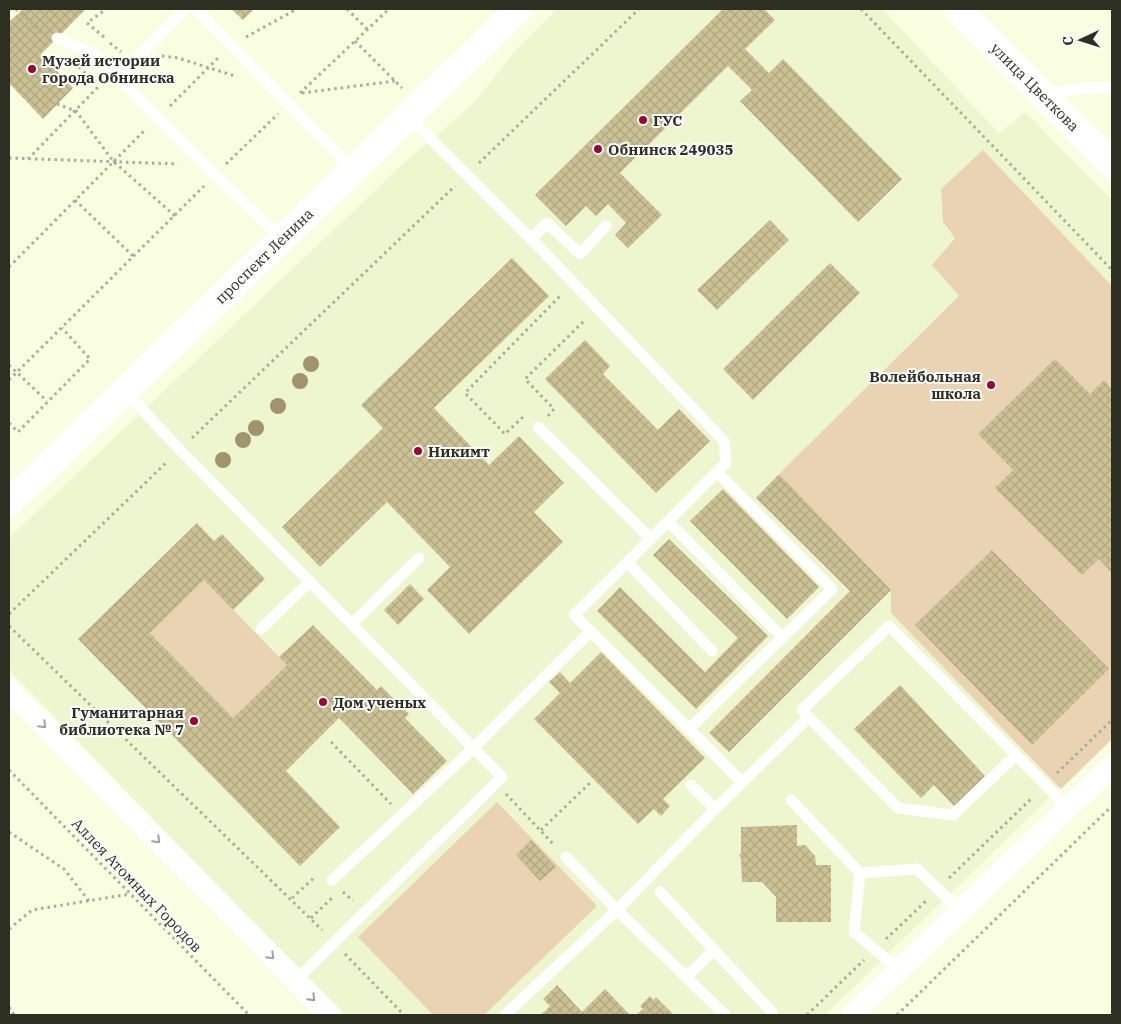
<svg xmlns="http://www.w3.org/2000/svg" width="1121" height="1024" viewBox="0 0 1121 1024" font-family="'IBM Plex Serif',serif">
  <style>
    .built { fill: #eef6cf }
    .park { fill: #ead3b3 }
    .building { fill: url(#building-cross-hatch) }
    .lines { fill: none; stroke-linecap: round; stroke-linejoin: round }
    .path { stroke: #a9ad96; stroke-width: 3; stroke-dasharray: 2.5 4; stroke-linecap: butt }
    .service { stroke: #fff; stroke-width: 11 }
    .minor { stroke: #fff; stroke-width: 22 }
    .tertiary { stroke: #fff; stroke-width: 28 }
    .primary { stroke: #fff; stroke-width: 28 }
    .tree { fill: #a1936c }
    .oneway { stroke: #a0a19c }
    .poi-dot { fill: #a10236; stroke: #fff; stroke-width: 2 }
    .labels { text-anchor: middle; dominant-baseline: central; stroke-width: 4; stroke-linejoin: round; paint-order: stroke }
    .poi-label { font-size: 15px; font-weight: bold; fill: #2d2f23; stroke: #fff; text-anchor: start }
    .street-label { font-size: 15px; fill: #2d2f23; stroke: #fff }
  </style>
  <defs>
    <pattern id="building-cross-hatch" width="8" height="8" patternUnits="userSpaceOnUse" patternTransform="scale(1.25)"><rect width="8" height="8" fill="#ccc195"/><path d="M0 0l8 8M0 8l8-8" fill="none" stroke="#b0a680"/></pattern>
  </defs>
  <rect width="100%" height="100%" fill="#f8fedf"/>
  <path class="built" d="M557,9H882L999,133L1025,112L1112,200V737L825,1015H343L9,670V538L404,163L475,102L514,52Z"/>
  <path class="park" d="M983,150L1112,286V739L1061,789L891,613V590L779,474L959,296L932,265L955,238L943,222L941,189Z
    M204,580L287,665L233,718L150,633Z
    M497,802L597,906L484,1015H433L358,937Z"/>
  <path class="building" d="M23,9H86L41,54L73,88L43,119L11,85L9,86V22Z
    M231,9H254L243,20Z
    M723,9H764L775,20L745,49L769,73L783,59L902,179L858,222L740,101L752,90L728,66L620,173L662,215L628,248L615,235L626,223L608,204L596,216L586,206L566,226L535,195Z
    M770,220L789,240L717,310L697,290Z
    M512,258L549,296L434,408L489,465L519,436L564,483L534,512L563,542L469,634L427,590L450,567L387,502L320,567L282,527L383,428L361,405Z
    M830,263L860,293L753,400L723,369Z
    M585,340L610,366L603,374L658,430L679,409L710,441L656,493L545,379Z
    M1055,359L1090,394L1104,380L1112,389V573L1099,559L1082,575L995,488L1013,470L978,434Z
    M779,474L891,590L729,752L709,733L850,591L756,498Z
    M723,489L819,587L787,619L690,521Z
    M197,523L214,541L222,534L265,579L233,610L204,580L150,633L233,718L287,665L279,657L313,625L377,690L381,686L409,714L405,718L447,761L413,794L339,718L286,771L340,827L300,866L78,639Z
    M669,539L768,636L696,709L597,611L620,587L705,672L738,638L653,555Z
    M992,550L1109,669L1032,745L915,625Z
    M410,584L424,599L398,625L384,610Z
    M601,652L705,758L663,799L670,806L661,816L654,809L638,824L534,719L560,693L549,682L560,672L570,683Z
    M900,685L985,776L954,806L934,785L921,798L854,729Z
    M797,825V846L805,845L815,856L816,865H831V922H776V897L762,882H742L741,859L739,855L741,853V827Z
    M531,840L556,867L540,881L516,855Z
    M557,985L582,1012L605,989L630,1015H541L550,1006L543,999Z
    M650,996L653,1000L656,997L674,1015H636L643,1009L640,1006Z"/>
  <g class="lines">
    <path class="path" d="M16,9L42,32
      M347,9L367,29
      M861,9L1112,270
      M104,37L87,23L106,9
      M246,37L297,9
      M355,41L402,88
      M110,43L121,52
      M162,56L178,58L235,76
      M79,67L89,77
      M300,93L389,9
      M302,93L395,81
      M57,104L76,111L113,161L175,216
      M170,106L219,57
      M9,158L178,164
      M28,159L99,86L98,84
      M479,163L639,9
      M226,164L278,114
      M75,200L133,256
      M9,267L146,129
      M9,365L47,401
      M9,380L204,186
      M548,416L554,409L525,379L586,319
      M523,417L505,434L465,393L562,294
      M9,423L18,432L90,359L62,328
      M192,438L455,186
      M9,614L168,461
      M9,626L322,930
      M331,742L391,804
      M9,770L249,1015
      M1057,773L1112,720
      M506,794L555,846
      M541,830L590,783
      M9,832L64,869L89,901
      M949,878L1033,797
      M343,892L353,901
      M292,898L316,876
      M311,918L333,897
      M9,929L32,910L130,894
      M886,939L927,900
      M345,954L404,1015
      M9,1007L14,1015
      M807,1015L864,960
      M897,1015L1112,806"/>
    <path class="service" d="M196,9L353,170
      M57,38L93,53L215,175L282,238
      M118,78L185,9
      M1045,95L1083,88L1112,87
      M408,116L543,251L724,441L726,463C675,514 625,565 574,615L689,729L832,589L717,472
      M531,239L547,223L580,254L606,226
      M125,391L180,450L502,777L295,981
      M538,427L651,539
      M668,521L783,638
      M628,563L712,651
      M352,624L419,558
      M261,629L310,581
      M689,729L742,782
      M1016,755L953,815L898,808L802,710L889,626L1069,809
      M691,785L715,809L617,910L725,1015
      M791,800L860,873L917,869L960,910
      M715,809L809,717
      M860,873L854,932L899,970
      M332,880L464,757L591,631
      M660,892L714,950L686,977
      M714,950L772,1012
      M505,1015L617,910L566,857"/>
    <path class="minor" d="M9,690L330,1015
      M852,1015L1112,766"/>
    <path class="tertiary" d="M958,9L1112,165"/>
    <path class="primary" d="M9,503L519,9"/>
  </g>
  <g class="tree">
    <circle cx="311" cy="364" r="8"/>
    <circle cx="300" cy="381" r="8"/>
    <circle cx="278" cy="406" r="8"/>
    <circle cx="256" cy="428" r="8"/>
    <circle cx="243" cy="440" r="8"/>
    <circle cx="223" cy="460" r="8"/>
  </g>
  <defs><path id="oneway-chevron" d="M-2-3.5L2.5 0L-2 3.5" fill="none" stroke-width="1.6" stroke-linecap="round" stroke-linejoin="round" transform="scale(1.25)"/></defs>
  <g class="oneway">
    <use href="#oneway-chevron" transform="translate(43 725) rotate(45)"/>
    <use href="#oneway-chevron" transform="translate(157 840) rotate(45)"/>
    <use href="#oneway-chevron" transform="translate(271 956) rotate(45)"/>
    <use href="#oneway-chevron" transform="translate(312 998) rotate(46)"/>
  </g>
  <g class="poi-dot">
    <circle cx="32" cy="69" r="5"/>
    <circle cx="643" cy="120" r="5"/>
    <circle cx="598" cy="149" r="5"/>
    <circle cx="991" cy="385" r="5"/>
    <circle cx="418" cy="451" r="5"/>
    <circle cx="323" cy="702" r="5"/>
    <circle cx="194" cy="721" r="5"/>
  </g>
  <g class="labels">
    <g class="poi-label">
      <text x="42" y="60">Музей истории<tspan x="42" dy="17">города Обнинска</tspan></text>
      <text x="653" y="120">ГУС</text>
      <text x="608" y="149">Обнинск 249035</text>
      <text x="981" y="376" text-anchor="end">Волейбольная<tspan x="981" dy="17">школа</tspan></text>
      <text x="428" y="451">Никимт</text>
      <text x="333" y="702">Дом ученых</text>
      <text x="184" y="712" text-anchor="end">Гуманитарная<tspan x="184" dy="17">библиотека № 7</tspan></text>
    </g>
    <g class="street-label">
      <text transform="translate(1035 87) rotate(45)">улица Цветкова</text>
      <text transform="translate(264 256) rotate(-44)">проспект Ленина</text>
      <text transform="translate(137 885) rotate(46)">Аллея Атомных Городов</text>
    </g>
  </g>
  <rect width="1121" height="1024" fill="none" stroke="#2d2f23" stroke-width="20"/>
  <g transform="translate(1081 40) rotate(266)" stroke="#ffffff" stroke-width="4" paint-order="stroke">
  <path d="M0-4L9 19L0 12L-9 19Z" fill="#2d2f23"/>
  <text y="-8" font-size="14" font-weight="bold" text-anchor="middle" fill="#2d2f23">С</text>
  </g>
</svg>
